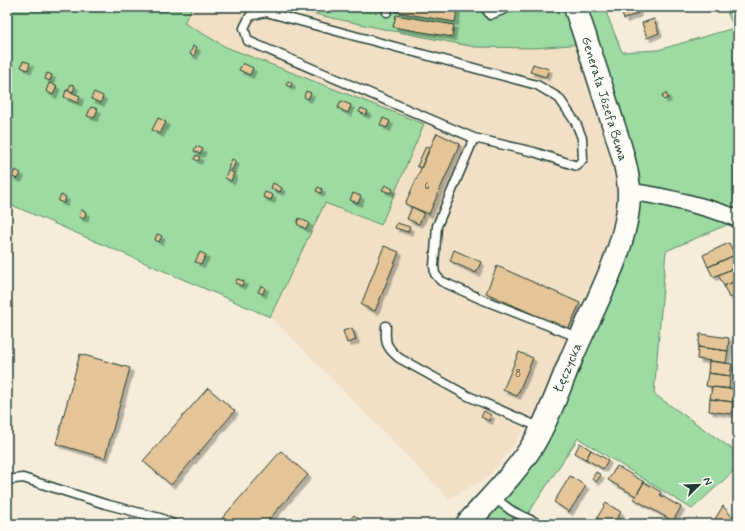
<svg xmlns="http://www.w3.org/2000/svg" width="745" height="531" viewBox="0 0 745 531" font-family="Mynerve,sans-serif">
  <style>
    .built { fill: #f1e0c6 }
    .green { fill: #9ddba2; stroke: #5e8c6b }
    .building { fill: #e5c597; stroke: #1f3d34; filter: url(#shadow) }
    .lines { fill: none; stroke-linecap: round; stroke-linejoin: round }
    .lane-casing { stroke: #1f3d34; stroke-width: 11 }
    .street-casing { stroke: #1f3d34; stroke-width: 19 }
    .secondary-casing { stroke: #1f3d34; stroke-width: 25 }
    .lane { stroke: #fdfcf7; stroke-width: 8 }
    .street { stroke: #fdfcf7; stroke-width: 16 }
    .secondary { stroke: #fdfcf7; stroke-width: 22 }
    .labels { text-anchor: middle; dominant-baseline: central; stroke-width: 3; stroke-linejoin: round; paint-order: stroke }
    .number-label { font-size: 11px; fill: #505f4d }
    .street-label { font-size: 13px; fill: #1f3d34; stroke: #fdfcf7 }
  </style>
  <defs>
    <filter id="shadow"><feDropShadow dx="3.5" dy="3.5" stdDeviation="0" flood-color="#0004"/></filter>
  </defs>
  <rect width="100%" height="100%" fill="#f6ecda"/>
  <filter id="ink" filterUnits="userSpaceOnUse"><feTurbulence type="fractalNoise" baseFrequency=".025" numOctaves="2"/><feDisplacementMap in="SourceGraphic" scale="8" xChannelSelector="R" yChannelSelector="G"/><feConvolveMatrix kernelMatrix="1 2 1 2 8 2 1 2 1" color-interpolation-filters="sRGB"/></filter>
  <g filter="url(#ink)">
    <path class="built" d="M192,7H289L323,16L388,30L475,47L581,44L621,175L617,233L538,420L524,428L515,444L497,467L485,479L449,499L294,340L270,317L325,203L380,225L226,47L184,23Z"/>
    <path class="green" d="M7,7H192L184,23L226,47L424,124L381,225L325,203L270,317L7,203Z
      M289,7H569L581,44L535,48L475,47L388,30L323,16Z
      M580,7H604L622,52L658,50L734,28L725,7H738V220L666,251L654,394L738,453V467L692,509L578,438L526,517L539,524H476L491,512H494L509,495V493L631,239Z"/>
    <path class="building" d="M397,7H441L457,10L455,22L396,12Z
      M619,7H640L637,8L638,13L624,19Z
      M396,15L454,25L452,37L393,27Z
      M654,19L659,33L647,38L642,23Z
      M193,46L197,47L194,56L190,54Z
      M23,61L30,63L28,70L21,67Z
      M243,63L253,68L250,75L239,70Z
      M533,64L549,69L546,77L530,72Z
      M47,73L52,75L50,81L45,79Z
      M288,81L292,83L291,87L286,85Z
      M49,83L57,86L53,95L46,91Z
      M71,84L75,86L73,92L68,90Z
      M66,90L80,96L78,103L64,97Z
      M306,91L311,93L308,99L304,97Z
      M94,92L103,96L101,103L91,99Z
      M666,93L668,98L664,100L662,95Z
      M341,101L351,105L348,113L338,108Z
      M91,107L98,109L94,118L87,116Z
      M361,108L368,111L366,115L359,112Z
      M158,118L166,122L160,134L152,130Z
      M383,118L390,121L387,128L380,125Z
      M437,133L460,144L429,214L405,204Z
      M196,146L203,149L200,154L194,151Z
      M426,146L430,147L421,168L417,166Z
      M196,155L200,157L198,161L194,159Z
      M232,159L236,161L232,170L228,168Z
      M15,170L21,173L18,179L12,177Z
      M228,170L234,173L231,181L225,178Z
      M273,183L282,188L280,192L271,188Z
      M385,185L393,189L391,193L382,190Z
      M318,187L322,189L321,193L316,191Z
      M265,192L273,195L271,200L263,197Z
      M353,193L361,196L358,203L350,200Z
      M61,195L66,197L64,203L58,201Z
      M412,207L424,213L419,224L407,219Z
      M81,210L86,212L84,219L79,217Z
      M299,218L309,223L306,229L297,224Z
      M397,223L410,227L408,232L395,228Z
      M157,234L162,236L159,242L155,240Z
      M729,243L735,255L708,267L703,255Z
      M384,246L399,252L375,311L361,305Z
      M454,250L481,262L476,273L450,261Z
      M200,252L206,255L201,264L195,262Z
      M735,255L738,262V266L713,277L708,267Z
      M497,266L580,303L568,330L486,293Z
      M738,266V280L724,286L718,275Z
      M237,279L244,281L242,286L235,283Z
      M738,280V294L729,298L724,286Z
      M261,286L265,287L263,294L258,292Z
      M738,294V303L734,295Z
      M352,328L356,340L347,343L343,331Z
      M700,334L729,338L728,351L698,347Z
      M698,347L728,351L726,363L697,359Z
      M519,352L533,358L517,396L503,390Z
      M80,354L130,368L105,458L56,444Z
      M709,361L732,364L730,376L708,373Z
      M708,373L730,376L729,389L706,386Z
      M712,387L735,389L733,402L710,399Z
      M208,388L235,411L171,485L143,461Z
      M710,399L733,402L731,414L709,411Z
      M484,411L491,415L489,421L481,417Z
      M580,443L591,450L586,459L587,460L575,453Z
      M591,450L608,460L603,469L586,459Z
      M281,451L308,475L265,524H217Z
      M617,466L644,482L636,496L608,480Z
      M596,472L601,475L596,482L592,479Z
      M570,476L586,486L569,512L554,502Z
      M644,482L661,492L660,495L681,507L673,521L634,499Z
      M606,503L621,512L614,524H607L597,518Z
      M723,506L732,517H734L738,511V524H712Z
      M354,515L365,524H346Z"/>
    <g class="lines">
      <defs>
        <path id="lane" d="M485,7L490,15L510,7
          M387,12L388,7
          M474,138L534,152L577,166L583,159L582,138L576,123L559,98L537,85L266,12L250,16L244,28L248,41L474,138L437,226L434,266L435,274L441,281L481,299L580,338
          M386,326C385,343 386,347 399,358L468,396L541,428
          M7,480L23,478L105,504L160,518L173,524
          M493,497L512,511L539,524"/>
        <path id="street" d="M629,192C648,193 666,198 684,202C703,207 721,211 738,219"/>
        <path id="secondary" d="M467,524C490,498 516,473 534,443C550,416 560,385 572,357C593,307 629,247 629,193C629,168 616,134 609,111C598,76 587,41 575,7"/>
      </defs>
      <use href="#lane" class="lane-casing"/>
      <use href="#street" class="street-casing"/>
      <use href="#secondary" class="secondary-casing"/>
      <use href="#lane" class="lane"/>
      <use href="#street" class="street"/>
      <use href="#secondary" class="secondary"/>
    </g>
  </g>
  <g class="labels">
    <g class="number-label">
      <text x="427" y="186">6</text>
      <text x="518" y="374">8</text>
    </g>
    <g class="street-label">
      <text transform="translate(604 99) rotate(73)">Generała Józefa Bema</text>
      <text transform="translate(568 368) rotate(-67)">Łęczycka</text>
    </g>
  </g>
  <rect width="745" height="531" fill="none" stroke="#fdfcf7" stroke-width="24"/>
  <rect x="12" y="12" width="721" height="507" fill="none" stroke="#1f3d34" stroke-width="1.5" filter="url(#ink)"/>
  <g transform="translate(699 485) rotate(67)" stroke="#fdfcf7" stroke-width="3" paint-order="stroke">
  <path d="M0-3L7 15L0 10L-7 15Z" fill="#1f3d34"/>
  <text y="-6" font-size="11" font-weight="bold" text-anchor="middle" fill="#1f3d34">N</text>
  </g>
</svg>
